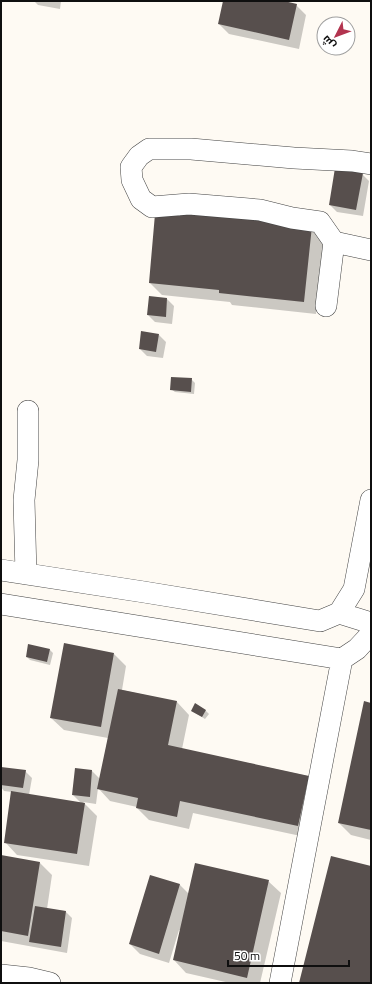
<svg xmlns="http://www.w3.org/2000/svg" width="372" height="984" viewBox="0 0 372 984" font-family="Georgia,Cairo,serif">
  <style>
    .shadow { fill: #0003 }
    .building { fill: #574f4d }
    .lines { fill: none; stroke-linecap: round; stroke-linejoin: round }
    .minor-casing { stroke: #424242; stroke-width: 22 }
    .minor { stroke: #fff; stroke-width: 21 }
  </style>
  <rect width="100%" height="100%" fill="#fefaf3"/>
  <path class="shadow" d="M34,1H61L60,9L38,5Z
    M224,1H279L296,5L306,15L299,49L229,34L219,24Z
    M362,174L369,181L363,216L337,212L330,205Z
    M311,226L324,239L316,314L232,305L230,302L162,295L150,283Z
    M167,299L174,306L172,324L155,322L148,315Z
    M159,335L166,342L163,358L147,356L140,349Z
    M191,379L195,383L194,394L175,392L171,389Z
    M50,650L53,653L50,665L30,660L27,657Z
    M114,654L126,666L122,690L177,702L189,715L182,749L308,776L321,789L310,838L193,813L189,829L149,820L137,808V807L110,801L98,788L96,804L83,802L97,816L89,866L17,855L5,842L12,792L4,791L1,787V768L25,771L32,778L29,795L81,803L73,795L92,771L100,779L108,738L64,730L51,718Z
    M371,704V840L351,835L339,823Z
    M205,710L209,714L205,719L192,711Z
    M1,856L40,863L52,875L47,909L65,911L72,918L67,953L1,941Z
    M151,876L180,885L189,894L268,881L281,893L260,983H230L186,973L174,960L181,930H179L169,963L140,954L130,944Z"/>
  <path class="building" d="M223,1H284L297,4L289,40L218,24Z
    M335,168L363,173L356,210L329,205Z
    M180,212L312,226L304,302L219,293V290L149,283L155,214L180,216Z
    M149,296L167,298L166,317L147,315Z
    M141,331L159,334L156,352L139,349Z
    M171,377L192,378L191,392L170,390Z
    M64,643L114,653L101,727L50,718Z
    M28,644L50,649L47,662L26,657Z
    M118,689L177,701L168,745L309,776L298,826L180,801L177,817L136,808L138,798L97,789Z
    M364,701L371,703V830L338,823Z
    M195,703L206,710L202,717L191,711Z
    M1,767L26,770L23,788L1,785Z
    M75,768L92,770L90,797L72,795Z
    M11,791L85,803L77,854L4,843Z
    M1,855L40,862L28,936L1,931Z
    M331,856L371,866V983H299Z
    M195,863L269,880L247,978L173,960Z
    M150,875L180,884L159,954L129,944Z
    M35,906L66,911L61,947L29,942Z"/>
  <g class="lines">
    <defs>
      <path id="minor" d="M371,164L352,161L294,158L191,149H149L139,156L131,167L132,180L141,199L152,207L189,204L260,210L292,218L320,222L334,242L371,250
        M326,306L334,242
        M1,570L144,592L320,621L339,613L354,589L371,500
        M26,574L24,500L28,460V411
        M1,604L342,659L357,649L371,634
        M339,613L371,623
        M1,975L29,978L50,983
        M280,983L342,659"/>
    </defs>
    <use href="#minor" class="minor-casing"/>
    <use href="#minor" class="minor"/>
  </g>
  <rect width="372" height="984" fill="none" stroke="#0f0f0f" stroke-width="4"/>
  <g transform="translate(336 36) rotate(228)"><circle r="19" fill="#ffffff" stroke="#9f9f9f"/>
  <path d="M0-3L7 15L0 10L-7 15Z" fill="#b2344f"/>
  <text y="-6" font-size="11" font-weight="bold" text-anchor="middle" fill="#0f0f0f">ش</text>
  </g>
  <path d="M228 960v6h121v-6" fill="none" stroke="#0f0f0f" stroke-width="2"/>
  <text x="234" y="960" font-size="12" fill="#0f0f0f" stroke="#ffffff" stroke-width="3" paint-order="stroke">50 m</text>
</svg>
